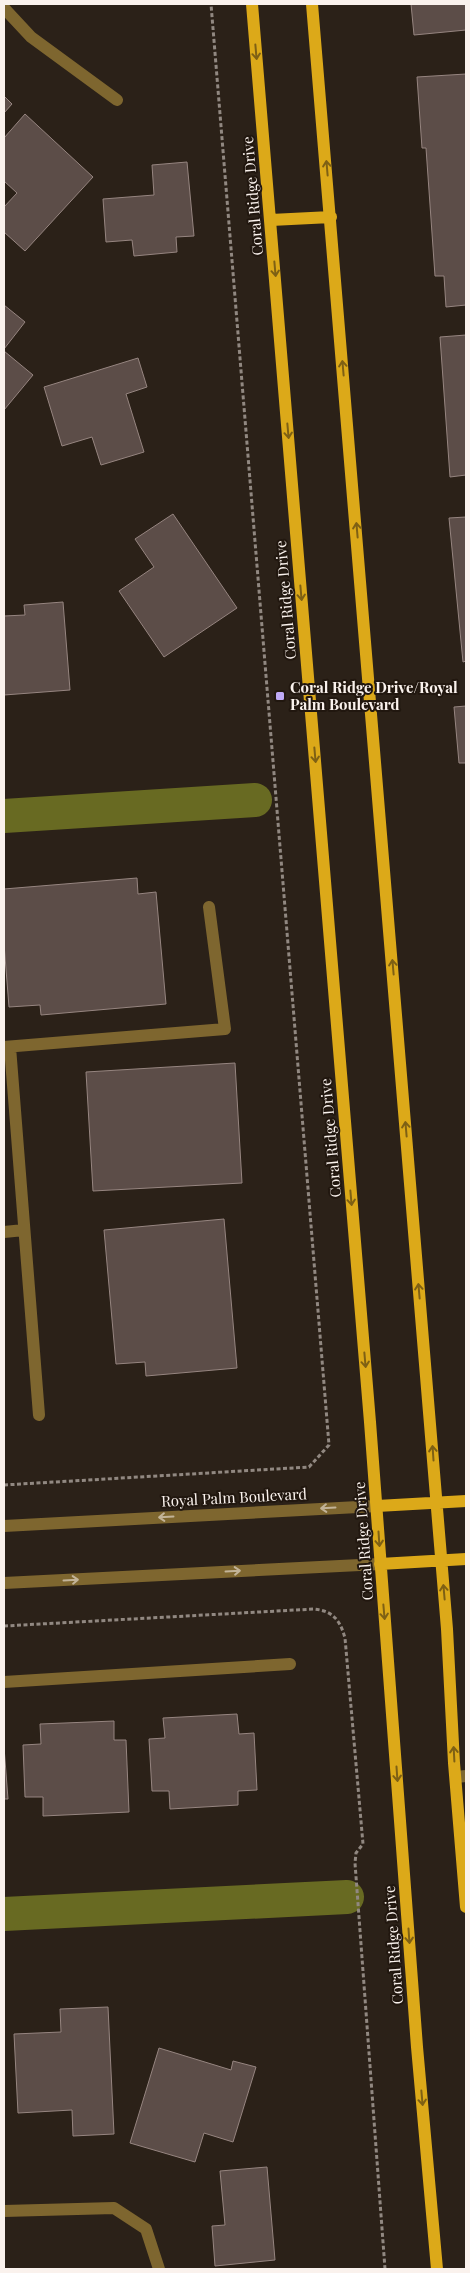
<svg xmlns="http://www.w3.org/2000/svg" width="470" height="2273" viewBox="0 0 470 2273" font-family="'Playfair Display',serif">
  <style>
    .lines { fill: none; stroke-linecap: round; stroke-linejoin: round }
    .canal { stroke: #686a22; stroke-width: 34 }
    .building { fill: #5c4d48; stroke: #968580 }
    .path { stroke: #918881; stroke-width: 3; stroke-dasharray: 4 2.5; stroke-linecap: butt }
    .minor { stroke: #7e662f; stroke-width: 12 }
    .major { stroke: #dca919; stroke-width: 12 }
    .oneway { stroke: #7e6014 }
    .oneway2 { stroke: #c2b398 }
    .poi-dot { fill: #bea9f5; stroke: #21170f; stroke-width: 2 }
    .labels { text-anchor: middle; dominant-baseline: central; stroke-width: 4; stroke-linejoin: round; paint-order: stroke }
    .street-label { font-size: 15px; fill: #faf2ed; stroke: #21170f }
    .poi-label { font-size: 15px; font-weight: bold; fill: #faf2ed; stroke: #21170f; text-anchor: start }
  </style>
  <rect width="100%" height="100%" fill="#2b2118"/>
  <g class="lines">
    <path class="canal" d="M4,816L255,800
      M4,1914L347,1897"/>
  </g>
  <path class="building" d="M411,4H466V30L414,35Z
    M466,74V305L446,307L444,276H435L426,148H422L417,77Z
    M4,96L12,104L4,113Z
    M25,114L93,177L25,251L4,232V207L17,193L4,181V138Z
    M187,162L194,236L176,237L177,252L134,256L132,240L106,242L103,199L154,195L152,165Z
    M4,305L25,322L4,349Z
    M466,335V475L450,477L440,337Z
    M4,351L33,375L4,410Z
    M138,358L147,387L126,394L144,452L101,465L92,437L62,446L44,387Z
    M173,514L237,608L164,657L119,591L154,567L135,539Z
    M466,517V661L463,662L449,518Z
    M63,602L70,690L4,695V616L25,615L24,605Z
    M466,706V763H459L454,707Z
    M137,878L138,894L156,892L166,1004L41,1015L40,1005L9,1007L4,944V889Z
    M235,1063L242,1183L93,1191L86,1072Z
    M224,1219L237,1368L146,1376L145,1362L116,1364L104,1230Z
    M237,1714L239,1734L254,1733L257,1790L238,1791V1805L170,1809L169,1791H152L149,1739L165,1738L163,1718Z
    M114,1721V1740H126L129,1812L43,1816V1797H25L23,1745L41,1744L40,1724Z
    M4,1747L8,1799H4Z
    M108,2007L114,2134L73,2136L72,2110L18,2113L14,2034L61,2032L60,2009Z
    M159,2048L231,2070L233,2061L256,2067L233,2142L204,2133L195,2162L130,2143Z
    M267,2167L275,2260L215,2266L212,2226L225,2225L220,2171Z"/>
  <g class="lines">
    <path class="path" d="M4,1485L309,1467L329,1445L211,4
      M4,1626L314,1609C333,1611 340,1620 345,1638L363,1844L356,1853L355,1863L385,2269"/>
    <path class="minor" d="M4,8L31,37L117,100
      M4,1047L225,1029L209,907
      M10,1047L39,1415
      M4,1232L24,1230
      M4,1526L377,1506
      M4,1583L380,1564
      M4,1682L290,1664
      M456,1777L466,1776
      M4,2211L114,2208L146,2229L159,2269"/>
    <path class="major" d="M252,4L370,1422L417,2047L437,2269
      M312,4L447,1629L454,1763L466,1907
      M271,220L331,217
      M377,1506L466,1501
      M380,1564L466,1559"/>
  </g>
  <defs><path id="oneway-shaft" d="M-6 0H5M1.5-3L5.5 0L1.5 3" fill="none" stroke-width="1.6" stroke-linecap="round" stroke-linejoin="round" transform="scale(1.25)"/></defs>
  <g class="oneway">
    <use href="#oneway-shaft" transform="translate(256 52) rotate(85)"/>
    <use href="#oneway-shaft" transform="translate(327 168) rotate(-95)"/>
    <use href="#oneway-shaft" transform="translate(275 269) rotate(85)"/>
    <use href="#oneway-shaft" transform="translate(343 368) rotate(-95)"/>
    <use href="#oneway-shaft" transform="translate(288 431) rotate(85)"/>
    <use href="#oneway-shaft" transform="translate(357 530) rotate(-95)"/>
    <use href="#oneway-shaft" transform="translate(301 593) rotate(85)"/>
    <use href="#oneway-shaft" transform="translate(315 755) rotate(85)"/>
    <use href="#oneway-shaft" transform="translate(393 967) rotate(-95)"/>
    <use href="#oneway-shaft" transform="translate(406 1129) rotate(-95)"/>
    <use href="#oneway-shaft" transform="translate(351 1198) rotate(85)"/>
    <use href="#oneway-shaft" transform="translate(419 1291) rotate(-95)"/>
    <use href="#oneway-shaft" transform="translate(365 1360) rotate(85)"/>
    <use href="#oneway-shaft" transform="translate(433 1453) rotate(-94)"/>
    <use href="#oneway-shaft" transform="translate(379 1539) rotate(86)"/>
    <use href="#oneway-shaft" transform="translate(444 1592) rotate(-95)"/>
    <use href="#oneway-shaft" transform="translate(384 1612) rotate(85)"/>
    <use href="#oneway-shaft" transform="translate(454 1754) rotate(-93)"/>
    <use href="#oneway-shaft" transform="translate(397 1774) rotate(86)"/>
    <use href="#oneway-shaft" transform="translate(409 1936) rotate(86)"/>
    <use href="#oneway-shaft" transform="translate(422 2098) rotate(85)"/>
  </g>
  <g class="oneway2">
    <use href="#oneway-shaft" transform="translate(328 1508) rotate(177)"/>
    <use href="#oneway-shaft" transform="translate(166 1517) rotate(177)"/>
    <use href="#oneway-shaft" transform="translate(233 1571) rotate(-3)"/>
    <use href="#oneway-shaft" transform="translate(71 1580) rotate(-3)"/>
  </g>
  <rect class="poi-dot" x="275" y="691" width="10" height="10" rx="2.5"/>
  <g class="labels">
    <g class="street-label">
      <text transform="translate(252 196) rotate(-95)">Coral Ridge Drive</text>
      <text transform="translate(285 600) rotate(-95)">Coral Ridge Drive</text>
      <text transform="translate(330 1138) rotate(-95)">Coral Ridge Drive</text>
      <text transform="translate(234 1497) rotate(-3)">Royal Palm Boulevard</text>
      <text transform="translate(363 1541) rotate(-94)">Coral Ridge Drive</text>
      <text transform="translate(393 1945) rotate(-94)">Coral Ridge Drive</text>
    </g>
    <g class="poi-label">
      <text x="290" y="687">Coral Ridge Drive/Royal<tspan x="290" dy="17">Palm Boulevard</tspan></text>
    </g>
  </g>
  <rect width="470" height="2273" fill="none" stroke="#faf2ed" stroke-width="10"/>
</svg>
